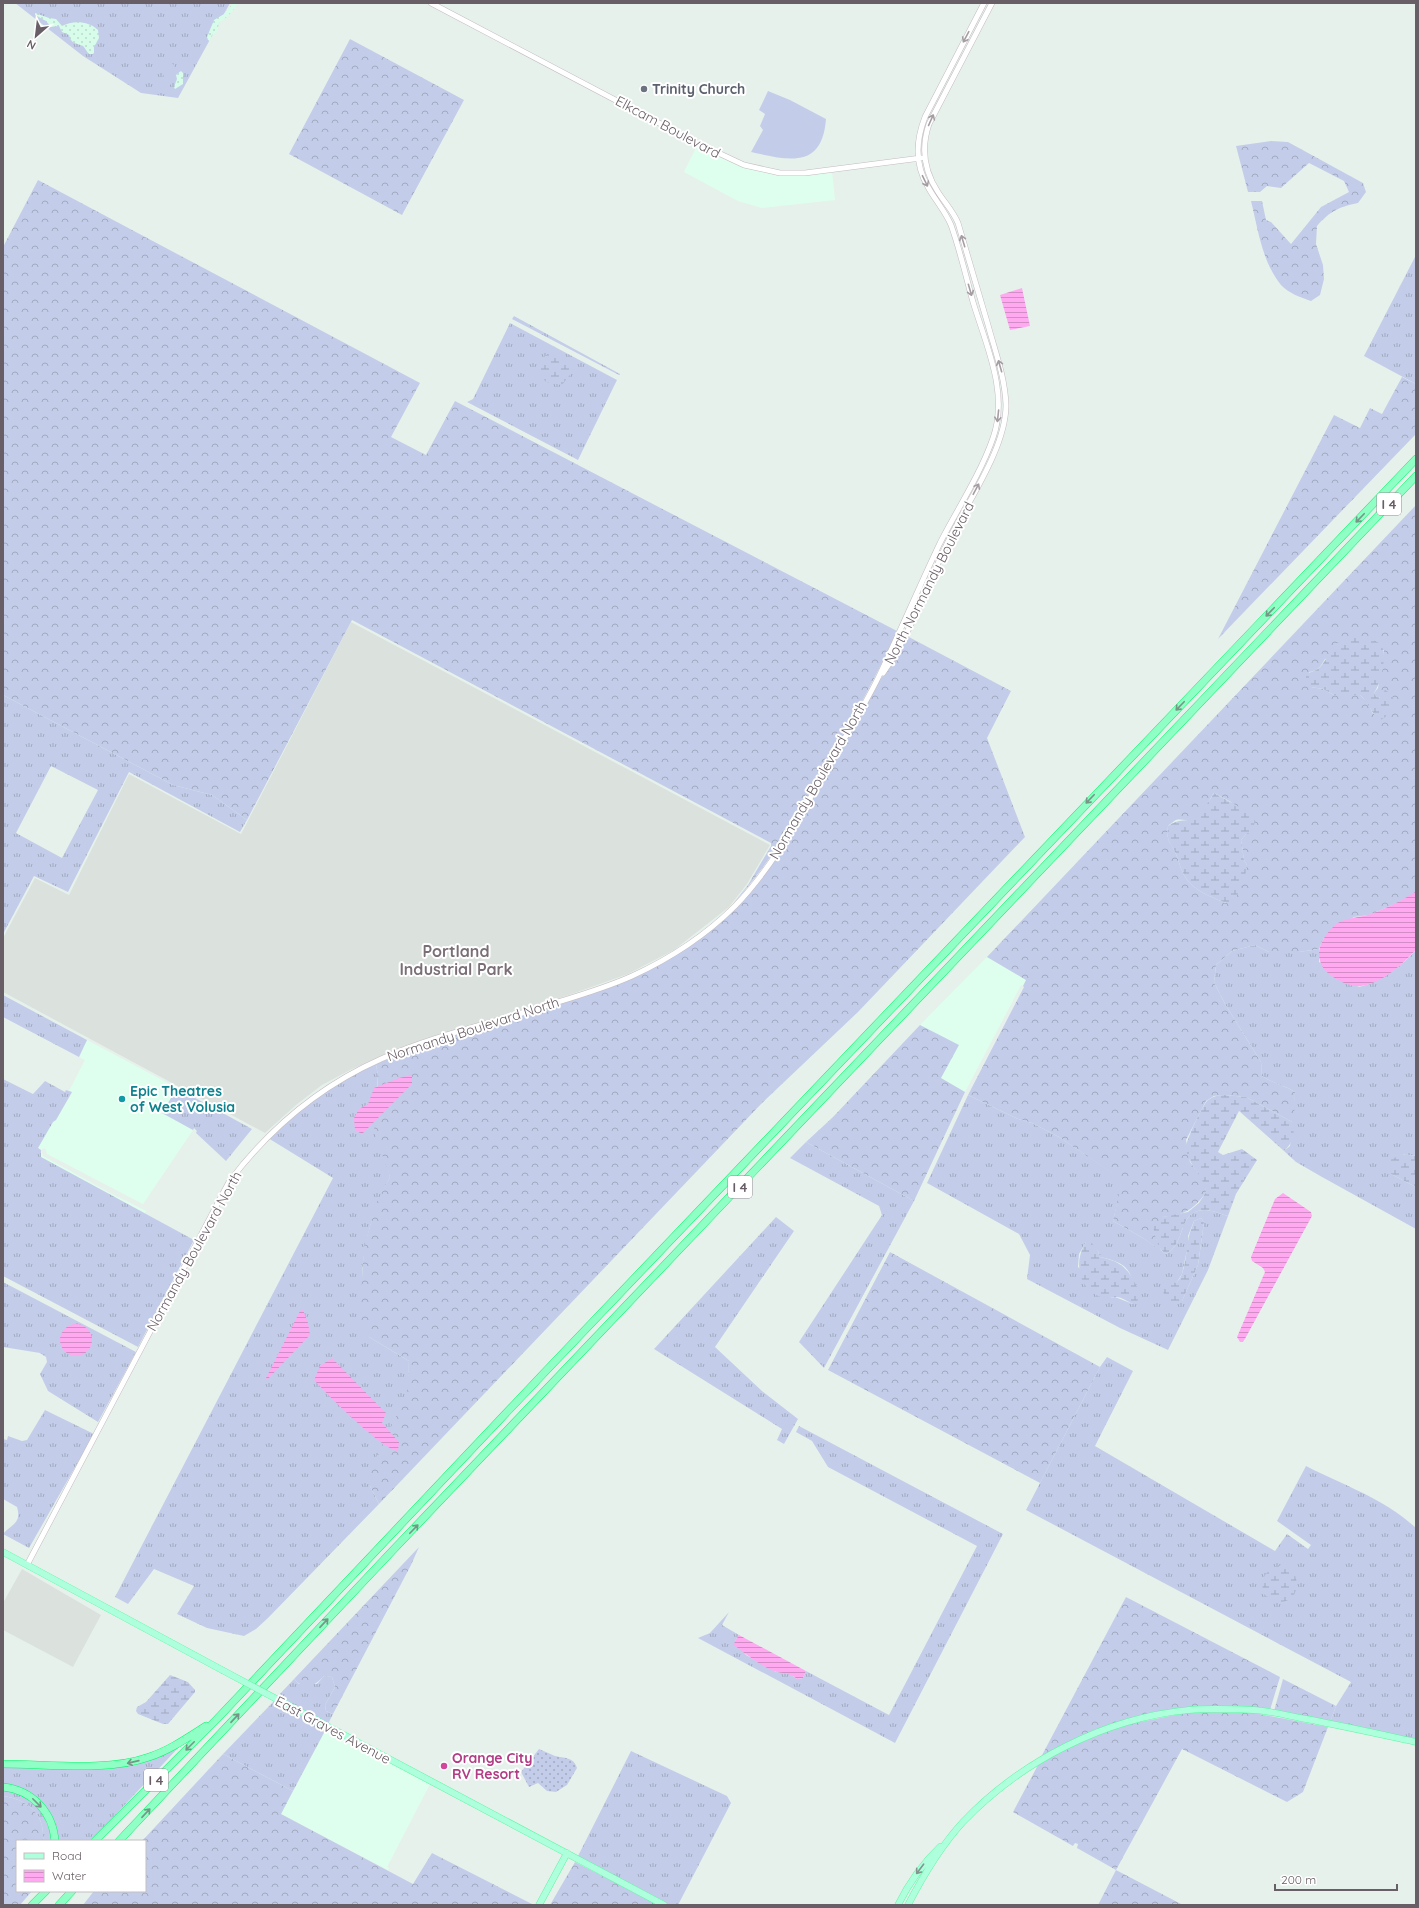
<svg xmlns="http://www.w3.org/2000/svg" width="1419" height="1908" viewBox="0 0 1419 1908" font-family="Quicksand,sans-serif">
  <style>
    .commercial { fill: #deffee }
    .industrial { fill: #dbe2de }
    .grass { fill: url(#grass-tufts); fill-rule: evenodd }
    .forest { fill: url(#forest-crowns); fill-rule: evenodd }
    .wetland { fill: url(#wetland-marsh) }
    .sand { fill: url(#sand-dots) }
    .park { fill: url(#park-dots) }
    .garden { fill: #c3cde9 }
    .water { fill: url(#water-rules) }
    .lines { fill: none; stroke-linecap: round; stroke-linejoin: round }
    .minor-casing { stroke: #c3bbc0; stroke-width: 6 }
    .major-casing { stroke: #5bf6a1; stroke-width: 7 }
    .highway-casing { stroke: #00f868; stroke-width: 8 }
    .minor { stroke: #fff; stroke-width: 5 }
    .major { stroke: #aeffdc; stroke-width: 6 }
    .highway { stroke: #90ffc5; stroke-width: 7 }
    .major-bridge-casing { stroke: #5bf6a1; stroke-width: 7; stroke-linecap: butt }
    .major-bridge { stroke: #aeffdc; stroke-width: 6 }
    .oneway { stroke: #a49ea3 }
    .oneway2 { stroke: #769687 }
    .oneway3 { stroke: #80968f }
    .worship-dot { fill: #6b7280; stroke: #fff; stroke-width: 1.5 }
    .culture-dot { fill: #0f9aa8; stroke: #fff; stroke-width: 1.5 }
    .hotel-dot { fill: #d1479c; stroke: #fff; stroke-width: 1.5 }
    .labels { text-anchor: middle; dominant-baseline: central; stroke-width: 4; stroke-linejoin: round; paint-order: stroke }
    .shield { fill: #fff; stroke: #958e93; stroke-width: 1 }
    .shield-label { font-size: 13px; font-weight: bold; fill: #685e65 }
    .worship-label { font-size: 14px; font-weight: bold; fill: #5b616d; stroke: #fff; text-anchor: start }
    .street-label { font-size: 14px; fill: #685e65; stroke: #fff }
    .culture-label { font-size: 14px; font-weight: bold; fill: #0d838f; stroke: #fff; text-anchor: start }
    .hotel-label { font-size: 14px; font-weight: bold; fill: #b23c85; stroke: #fff; text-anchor: start }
    .quarter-label { font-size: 16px; font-weight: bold; fill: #7a6f77; stroke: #fff }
  </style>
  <defs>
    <pattern id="grass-tufts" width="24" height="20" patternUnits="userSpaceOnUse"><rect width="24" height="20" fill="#c3cde9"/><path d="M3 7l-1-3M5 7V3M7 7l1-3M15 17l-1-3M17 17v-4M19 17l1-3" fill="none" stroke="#a2aac0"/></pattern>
    <pattern id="forest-crowns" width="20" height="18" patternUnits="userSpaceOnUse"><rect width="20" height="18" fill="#c3cde9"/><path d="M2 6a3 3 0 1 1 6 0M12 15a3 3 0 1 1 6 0" fill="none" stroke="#a2aac0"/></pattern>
    <pattern id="wetland-marsh" width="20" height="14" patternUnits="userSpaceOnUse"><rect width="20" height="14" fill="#c3cde9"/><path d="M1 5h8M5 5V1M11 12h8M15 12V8" fill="none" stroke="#a2aac0"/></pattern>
    <pattern id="sand-dots" width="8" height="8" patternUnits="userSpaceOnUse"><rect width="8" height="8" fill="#d7fce9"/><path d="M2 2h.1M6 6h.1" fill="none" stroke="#bbdacb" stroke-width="1.8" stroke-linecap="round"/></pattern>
    <pattern id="park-dots" width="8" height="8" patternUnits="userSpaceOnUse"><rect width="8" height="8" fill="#c3cde9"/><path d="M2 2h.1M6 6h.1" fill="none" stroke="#a2aac0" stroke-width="1.8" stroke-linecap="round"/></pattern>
    <pattern id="water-rules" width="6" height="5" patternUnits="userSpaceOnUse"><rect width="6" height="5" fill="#ffa9f1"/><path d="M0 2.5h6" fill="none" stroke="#d28dc7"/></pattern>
  </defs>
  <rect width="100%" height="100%" fill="#e7f1ec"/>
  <path class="commercial" d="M697,146L736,165L779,175L805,176L832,172L835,200L762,208L738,201L684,172Z
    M987,957L1026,980L1023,986L1021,985L965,1092L941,1078L920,1025Z
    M87,1040L177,1088L162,1113L193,1130L143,1204L47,1154L45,1148L41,1150L43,1156L110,1193L146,1211L145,1213L41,1157V1150L38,1148L53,1121L56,1120L72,1093L69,1091L85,1060L79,1057Z
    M326,1729L430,1784L387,1867L389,1868L388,1870L281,1814Z"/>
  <path class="industrial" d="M351,622L770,845L747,884L729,907L674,950L628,974L569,995L461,1029L387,1054L352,1069L322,1085L296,1105L265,1133L3,992V938L35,878L69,895L129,774L241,834Z
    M22,1569L101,1615L73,1667L3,1630V1603Z"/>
  <path class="grass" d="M15,3H230L178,98L141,93L83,56Z
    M1416,255V384L1364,356Z
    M514,316L620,374L619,375L512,319Z
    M510,323L617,380L578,460L467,402L473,399L475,395Z
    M3,695L173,785L212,795L247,820L240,832L129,772L68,892L34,876L3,934ZM51,766L98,790L62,858L16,833Z
    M1255,945L1269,952H1299L1319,949V962L1359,987C1381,981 1401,967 1416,950V1156L1402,1154L1391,1174L1416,1187V1229L1322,1177L1296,1162L1284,1151L1290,1146L1295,1092C1284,1085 1272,1083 1262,1076L1261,1062L1225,1004L1214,982L1216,965L1232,951Z
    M3,995L87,1040L79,1057L3,1017Z
    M376,1064L378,1076L374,1112L390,1177C373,1211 362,1244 362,1282C362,1300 367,1319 369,1337L409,1361L408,1394L384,1444L370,1486L379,1504L268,1618L256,1629L244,1636L207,1628L177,1614L194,1586L154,1569L128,1604L115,1597L333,1178L268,1138C298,1106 336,1083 376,1064Z
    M3,1079L33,1094L45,1081L65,1092L66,1090L72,1092L56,1120L53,1122L38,1148L41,1150V1157L194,1240L138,1347L3,1276Z
    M177,1088L252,1129L226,1161L196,1133L197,1131L194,1128L193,1130L162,1113Z
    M968,1095L1018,1119L1032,1123L1059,1137L1123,1180L1113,1221L1143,1238L1166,1254C1187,1243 1177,1211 1204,1210C1212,1210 1221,1214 1228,1216L1208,1270L1168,1350L1120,1328L1027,1279L1030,1255L1019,1234L927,1183ZM1201,1218L1204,1222L1198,1265L1182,1301L1175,1283L1177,1282L1182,1274L1188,1245V1236L1194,1221ZM1086,1242L1098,1251L1100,1257C1133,1264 1133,1274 1133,1304L1115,1297L1111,1298L1078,1267L1079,1254Z
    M806,1142L914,1201L824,1368L799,1342L882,1215L879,1206L790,1158Z
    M776,1217L794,1231L715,1347L762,1391L798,1419L784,1444L777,1440L782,1429L654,1349Z
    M3,1282L136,1352L98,1422L48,1391L40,1374L47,1362L46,1357L40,1353L3,1347Z
    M1107,1357L1133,1371L1095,1446L1275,1551L1287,1534L1308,1549L1311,1545L1277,1521L1306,1466C1343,1485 1385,1499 1416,1528V1740L1330,1722L1336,1706L1351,1682L1026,1510L1100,1367Z
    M45,1410L94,1434L29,1548L3,1534C11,1524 22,1524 17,1507L3,1499V1439L7,1440L8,1436L22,1441L27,1440Z
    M799,1426L1003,1534L895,1743L698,1638L710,1633L729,1612L722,1625L739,1635L735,1641L746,1655L776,1672L790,1674L797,1679L803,1678L806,1671L889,1715L977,1546L828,1467L812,1441L796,1432Z
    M324,1676L332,1677L335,1687L325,1705L326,1711L333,1714L328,1724L277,1697L294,1679L299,1684H317Z
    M274,1701L326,1729L293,1791L223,1754Z
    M179,1747L91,1841H57L41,1804L3,1785V1768L107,1767Z
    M631,1751L727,1796L731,1803L678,1905H669L578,1856Z
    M3,1789C36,1797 44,1810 53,1841H43C45,1814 29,1800 3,1796Z"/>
  <path class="forest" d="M350,39L464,100L402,215L289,154Z
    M1271,141L1288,142L1363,183L1366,192L1358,203C1339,207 1330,211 1317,226L1316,244L1323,265L1324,279L1320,295L1311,301C1302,298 1288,293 1281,285C1262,262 1258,229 1251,201H1262L1266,220L1271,222L1291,244L1321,207L1349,192L1344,181L1309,163L1281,188L1267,186L1260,192H1248L1236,146Z
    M38,180L420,383L391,437L426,455L455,401L897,631C877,675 854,717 830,759C801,811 772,861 732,905L748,885L771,846V843L352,620L247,820L212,795L173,785L3,695V247Z
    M1402,377L1416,384V434L1218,639L1334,415L1360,428L1370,408L1382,414Z
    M1416,505V893L1395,904L1369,915L1354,917L1323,939L1319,949L1299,952H1269L1255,945L1232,951L1216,965L1214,982L1225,1004L1261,1062L1262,1076C1272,1083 1284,1085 1295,1092L1294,1123L1246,1097L1225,1095L1214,1096L1206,1101L1186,1140L1190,1162L1205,1182L1206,1192C1194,1210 1184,1215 1163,1217L1156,1238L1162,1252L1143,1238L1113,1221L1122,1180L1059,1137L1032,1123L1018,1119L968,1095L1024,987L1023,986L1026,980L987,957ZM1384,650L1378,688L1374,693L1376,696L1380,698L1373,714L1368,703L1360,695H1334L1323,689L1311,687L1309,672C1318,671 1321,666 1325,659ZM1214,793L1231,802L1246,834L1241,840L1244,860L1247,865L1226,903C1211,897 1192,890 1184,875C1180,868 1179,861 1176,854C1170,840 1166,842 1168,826C1170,824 1174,821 1176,820C1183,818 1192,823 1199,818C1204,813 1209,799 1214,793Z
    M907,636L1011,691L987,738L1025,837L858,1012L762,1103L379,1504L370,1486V1470L407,1394L409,1361L369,1337L359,1323L364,1247L377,1202L390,1177L374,1132L378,1076L376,1064L420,1046L595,993L689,946L758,882L879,681L892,664Z
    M920,1025L959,1045L941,1078L965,1092L914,1201L806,1142L833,1117Z
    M890,1252L1100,1367L1040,1483L828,1370Z
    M419,1547L411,1565L333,1714L326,1711L325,1705L335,1687L332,1677L324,1676C315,1686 305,1691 294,1679Z
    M1126,1597L1280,1677L1270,1710L1254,1708L1151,1714L1041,1757Z
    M1283,1679L1336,1706L1330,1722L1274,1711Z
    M1190,1712L1254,1713L1328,1727L1303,1792L1287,1802L1182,1749L1116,1870L1183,1905H1098L1116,1870L1077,1848L1078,1844L1075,1843L1073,1846L1013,1812L1038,1765L1054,1755L1089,1738L1125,1725Z
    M223,1754L293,1791L281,1814L413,1884L432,1853L534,1905H83L94,1891H145V1841H142Z
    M3,1796C29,1800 45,1814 43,1841H17V1891H32L20,1905H3Z
    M575,1862L659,1905H550Z"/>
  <path class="wetland" d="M556,354L565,359L572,372L562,385L546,382L539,374V364L546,355Z
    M1354,638C1362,638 1375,638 1381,645C1388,653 1381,684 1374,693L1376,696L1380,698L1385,690C1402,699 1392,715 1379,721C1371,712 1369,703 1360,695H1334L1323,689L1311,687L1306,681V675C1310,671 1315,672 1320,667C1334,652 1327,642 1354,638Z
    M1214,793L1250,813L1255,820L1253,831L1246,834L1241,840L1244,860L1247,865L1244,882L1234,901L1226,903C1211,897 1192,890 1184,875C1180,868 1179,861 1176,854C1170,841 1166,842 1168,826C1179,818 1186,822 1198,818Z
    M1225,1095L1246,1097L1294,1123C1294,1135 1293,1143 1284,1151L1239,1111L1218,1152L1223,1155L1242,1149L1257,1160L1236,1194L1228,1216C1221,1214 1212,1210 1204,1210C1177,1211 1187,1243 1166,1254C1157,1249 1155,1235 1153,1226L1163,1217L1188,1212L1199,1203L1206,1192C1204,1175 1188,1166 1186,1148C1185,1142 1203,1104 1208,1100C1214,1096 1218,1095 1225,1095Z
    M1402,1154L1416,1156V1187L1391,1174L1389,1166L1390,1160Z
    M1201,1218L1204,1222L1198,1265L1182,1301C1157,1309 1158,1268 1175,1283C1186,1278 1186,1247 1189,1236C1190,1231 1193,1225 1194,1221Z
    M1086,1242H1091L1098,1251L1100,1257C1126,1263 1129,1271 1140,1293L1137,1302L1133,1304C1128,1302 1122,1297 1116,1297C1112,1297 1108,1299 1104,1298C1078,1291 1073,1262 1086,1242Z
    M1278,1565L1293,1571C1305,1592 1286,1615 1263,1593C1261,1578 1265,1571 1278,1565Z
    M170,1675L188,1682L195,1690V1692L168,1724H163L138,1714L136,1711L137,1707L146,1702Z"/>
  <path class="sand" d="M233,3H239L228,16L219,23L217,32L212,35L210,41L208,40L207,37L214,20L224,14Z
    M35,13L49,18L56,19L62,26C73,20 89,21 98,30L99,38L94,47V54H89C87,52 85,48 83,46C76,43 71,44 69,35L62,32L59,26L51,27L46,21L35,15Z
    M181,71L183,73V84L175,89L174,87L177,79L176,75Z"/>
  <path class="park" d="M539,1749C544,1751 550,1754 555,1756C564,1758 574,1757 577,1768L567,1785L556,1792L547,1791L538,1783L529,1787L521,1772Z"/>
  <path class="garden" d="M170,63L173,64C177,69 175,82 169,86L165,81L163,74Z
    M768,91L790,100L826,119C822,170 788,160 751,152L763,130L760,126L765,114L759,110Z"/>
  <path class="water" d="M1022,288L1030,326L1010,330L1000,295Z
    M1415,892L1416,950C1401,965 1383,983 1361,986C1354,987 1346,984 1340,981C1313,968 1313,946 1334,926C1343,917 1360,918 1371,914C1387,908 1401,901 1415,892Z
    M412,1075V1084L362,1134L355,1130L354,1118L359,1109L368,1104L374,1088L399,1078Z
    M1283,1193L1311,1212L1312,1216L1246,1337L1243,1342H1240L1237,1337L1265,1272L1263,1268L1252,1261L1251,1257L1275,1199Z
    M303,1310L308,1323L310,1335L267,1380L266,1378L300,1311Z
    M60 1340a16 16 0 1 1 32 0a16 16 0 1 1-32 0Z
    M332,1358L386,1413L382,1423L399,1442L398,1451C381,1449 328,1395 314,1380L320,1366Z
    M739,1635L806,1671L803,1678L797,1679C790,1673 786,1674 777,1672C766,1670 743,1652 734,1645L735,1641Z"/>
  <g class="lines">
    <defs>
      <path id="minor" d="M431,3L697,143L744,165L780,173H805L921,158
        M883,673C910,635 925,590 945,548C964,507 1006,450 1006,405C1005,377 995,351 988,325C978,291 968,257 958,223C953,211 945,203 938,192C924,171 921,148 929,124L992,3
        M27,1565L229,1182C269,1129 320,1086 381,1059C430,1037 484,1025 535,1009C567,999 601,990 632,976C669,959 706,935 735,906C771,869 796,823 821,779C840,745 862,711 879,676C900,632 919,587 940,543C958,508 980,475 993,438C1009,393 986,345 973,302C966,277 960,250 951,225C945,211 935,200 928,187C915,165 916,140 925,117L984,3"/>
      <path id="major" d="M3,1552L222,1670
        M284,1703L664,1905
        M539,1905L567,1853
        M898,1905C909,1883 922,1864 940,1847
        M908,1905C923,1876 940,1847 963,1822C1021,1761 1105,1718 1189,1710C1210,1708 1232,1709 1253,1710C1271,1711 1289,1716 1306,1719C1343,1726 1379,1734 1416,1742"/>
      <path id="highway" d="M3,1764C48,1764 107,1772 149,1757C170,1750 187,1738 206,1726
        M3,1787C32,1790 53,1812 55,1841
        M95,1841L217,1719L543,1374L1416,459
        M119,1841L395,1548L1416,476
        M32,1905L46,1891
        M59,1905L72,1891"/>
    </defs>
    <use href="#minor" class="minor-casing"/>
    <use href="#major" class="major-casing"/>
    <use href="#highway" class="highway-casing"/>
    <use href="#minor" class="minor"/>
    <use href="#major" class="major"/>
    <use href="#highway" class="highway"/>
    <defs>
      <path id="major-bridge" d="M222,1670L284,1703"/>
    </defs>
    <use href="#major-bridge" class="major-bridge-casing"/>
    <use href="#major-bridge" class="major-bridge"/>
  </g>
  <defs><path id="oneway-shaft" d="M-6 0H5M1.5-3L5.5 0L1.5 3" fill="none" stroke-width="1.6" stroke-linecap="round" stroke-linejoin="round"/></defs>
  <g class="oneway">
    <use href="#oneway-shaft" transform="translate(966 37) rotate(118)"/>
    <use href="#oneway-shaft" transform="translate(931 120) rotate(-66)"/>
    <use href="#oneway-shaft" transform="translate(925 181) rotate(64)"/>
    <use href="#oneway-shaft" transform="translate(963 241) rotate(-107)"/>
    <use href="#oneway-shaft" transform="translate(970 290) rotate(74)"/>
    <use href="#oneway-shaft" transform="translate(1000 366) rotate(-106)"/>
    <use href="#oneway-shaft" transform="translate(998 416) rotate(96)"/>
    <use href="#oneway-shaft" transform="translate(976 489) rotate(-62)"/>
  </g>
  <g class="oneway2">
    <use href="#oneway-shaft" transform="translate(1360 518) rotate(134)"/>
    <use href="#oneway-shaft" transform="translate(1270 612) rotate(134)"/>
    <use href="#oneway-shaft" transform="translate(1180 706) rotate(134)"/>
    <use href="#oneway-shaft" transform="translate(1090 799) rotate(134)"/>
    <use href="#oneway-shaft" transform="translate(414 1529) rotate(-46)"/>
    <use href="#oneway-shaft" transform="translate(324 1623) rotate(-47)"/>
    <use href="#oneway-shaft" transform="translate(235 1718) rotate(-47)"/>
    <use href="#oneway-shaft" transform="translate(190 1746) rotate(135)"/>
    <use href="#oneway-shaft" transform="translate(133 1762) rotate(167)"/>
    <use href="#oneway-shaft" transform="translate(37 1803) rotate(45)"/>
    <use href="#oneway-shaft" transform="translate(146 1813) rotate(-47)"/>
  </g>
  <use class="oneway3" href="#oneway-shaft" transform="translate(920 1869) rotate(127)"/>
  <circle class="worship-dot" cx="644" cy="89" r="4"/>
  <circle class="culture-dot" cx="122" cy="1099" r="4"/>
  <circle class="hotel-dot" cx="444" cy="1766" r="4"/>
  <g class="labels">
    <g class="shield">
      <rect x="1377" y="493" width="24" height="22" rx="3"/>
      <rect x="728" y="1176" width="24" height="22" rx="3"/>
      <rect x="144" y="1769" width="24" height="22" rx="3"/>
    </g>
    <g class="shield-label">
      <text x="1389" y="504">I 4</text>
      <text x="740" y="1187">I 4</text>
      <text x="156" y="1780">I 4</text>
    </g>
    <g class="worship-label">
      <text x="652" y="89">Trinity Church</text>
    </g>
    <g class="street-label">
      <text transform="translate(668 127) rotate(28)">Elkcam Boulevard</text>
      <text transform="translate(929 583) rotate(-63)">North Normandy Boulevard</text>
      <text transform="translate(818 780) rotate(-60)">Normandy Boulevard North</text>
      <text transform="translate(473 1029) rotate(-18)">Normandy Boulevard North</text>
      <text transform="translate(194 1251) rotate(-61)">Normandy Boulevard North</text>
      <text transform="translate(333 1730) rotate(28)">East Graves Avenue</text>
    </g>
    <g class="culture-label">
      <text x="130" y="1091">Epic Theatres<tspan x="130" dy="16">of West Volusia</tspan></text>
    </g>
    <g class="hotel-label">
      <text x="452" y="1758">Orange City<tspan x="452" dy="16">RV Resort</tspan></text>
    </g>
    <g class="quarter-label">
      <text x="456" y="951">Portland<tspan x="456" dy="18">Industrial Park</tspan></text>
    </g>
  </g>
  <rect width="1419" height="1908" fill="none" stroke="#685e65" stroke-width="8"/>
  <rect x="16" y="1840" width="130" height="52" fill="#ffffff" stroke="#c3bfc1"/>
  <rect x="24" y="1853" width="20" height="6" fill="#aeffdc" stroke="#c3bfc1"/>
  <text x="52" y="1860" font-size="12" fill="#685e65">Road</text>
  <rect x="24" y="1870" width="20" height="12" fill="url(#water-rules)" stroke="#c3bfc1"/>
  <text x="52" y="1880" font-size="12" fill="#685e65">Water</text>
  <g transform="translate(36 36) rotate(208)" stroke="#ffffff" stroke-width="3" paint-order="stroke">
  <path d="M0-3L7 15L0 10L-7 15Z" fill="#685e65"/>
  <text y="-6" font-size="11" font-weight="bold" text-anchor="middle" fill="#685e65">N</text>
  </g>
  <path d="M1275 1884v6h122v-6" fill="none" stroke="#685e65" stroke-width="2"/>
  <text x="1281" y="1884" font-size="12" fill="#685e65" stroke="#ffffff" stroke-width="3" paint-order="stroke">200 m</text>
</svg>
